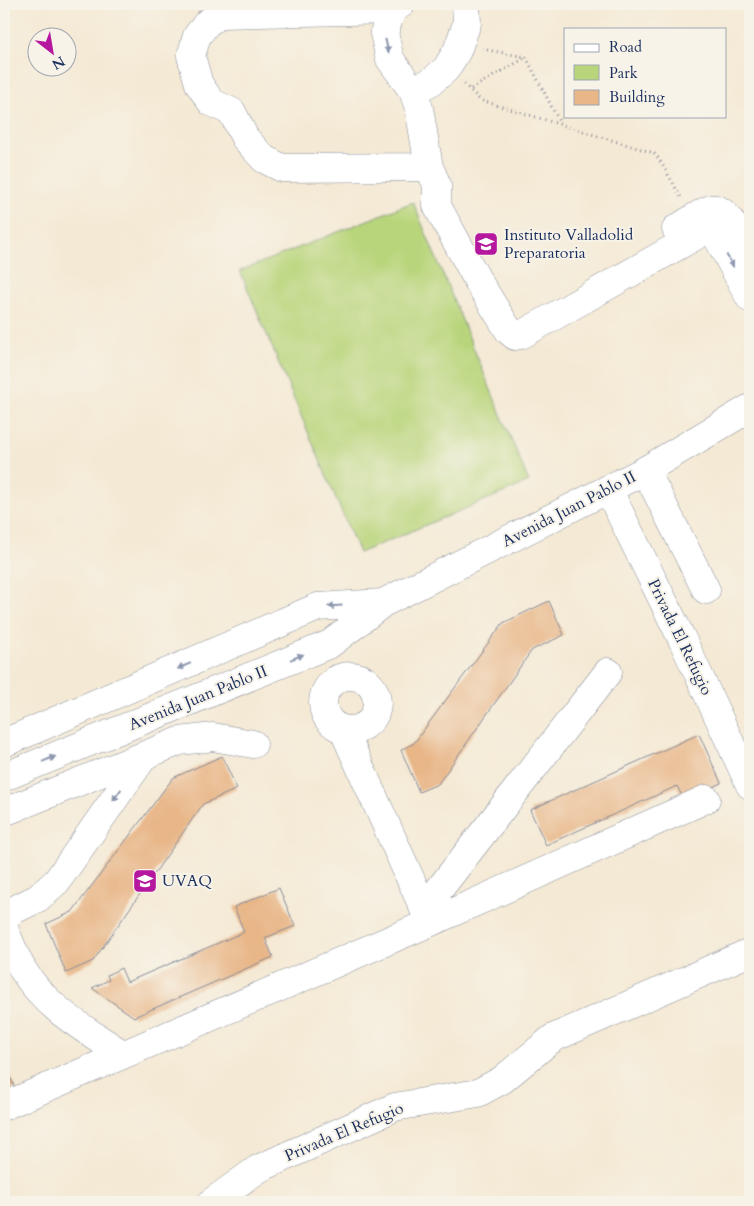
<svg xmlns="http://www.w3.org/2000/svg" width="754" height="1206" viewBox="0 0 754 1206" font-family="Cardo,serif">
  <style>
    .green { fill: #b9d57c; stroke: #6a826d }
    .building { fill: #e8b687 }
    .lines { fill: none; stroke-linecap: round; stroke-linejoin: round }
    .minor-casing { stroke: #888c99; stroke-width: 29 }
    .major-casing { stroke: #888c99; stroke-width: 29 }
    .path { stroke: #888c99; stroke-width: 3; stroke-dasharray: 1 4; stroke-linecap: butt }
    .minor { stroke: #fff; stroke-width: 28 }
    .major { stroke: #fff; stroke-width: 28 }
    .oneway { fill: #8d97ae }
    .labels { text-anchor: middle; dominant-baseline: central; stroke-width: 4; stroke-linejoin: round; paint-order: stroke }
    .poi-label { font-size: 16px; fill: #1b2f5e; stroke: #f7f3e8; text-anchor: start }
    .street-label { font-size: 16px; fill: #1b2f5e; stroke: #f7f3e8 }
  </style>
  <rect width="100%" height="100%" fill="#f7f3e8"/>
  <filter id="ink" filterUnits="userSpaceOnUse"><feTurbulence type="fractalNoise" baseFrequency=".02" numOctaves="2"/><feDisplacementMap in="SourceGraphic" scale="10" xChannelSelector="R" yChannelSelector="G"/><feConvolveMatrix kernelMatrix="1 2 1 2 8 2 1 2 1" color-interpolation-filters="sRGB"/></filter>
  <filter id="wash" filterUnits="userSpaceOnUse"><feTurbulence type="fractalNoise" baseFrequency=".0096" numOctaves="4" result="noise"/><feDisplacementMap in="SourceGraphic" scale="20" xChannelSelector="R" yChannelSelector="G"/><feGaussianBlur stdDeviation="1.12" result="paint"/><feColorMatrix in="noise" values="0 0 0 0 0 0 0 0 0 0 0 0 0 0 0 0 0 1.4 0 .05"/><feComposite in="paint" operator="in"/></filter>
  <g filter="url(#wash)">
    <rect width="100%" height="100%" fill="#f4e9d4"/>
    <path class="green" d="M413,202L529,482L359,553L240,271Z"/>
    <g id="blocks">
      <path class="building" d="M549,601L564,635L532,650L438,784L419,792L401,750L414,743L503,623Z
        M699,734L721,783L684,800L677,786L546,845L530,810Z
        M222,756L237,789L203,804L93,961L66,973L46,924L72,912L173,778Z
        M279,888L295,926L265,938L273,957L134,1017L92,988L109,980L107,975L121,968L127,982L244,932L234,907Z
        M4,1044L10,1059L4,1061Z
        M4,1062L15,1088L4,1093Z"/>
    </g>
  </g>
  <g filter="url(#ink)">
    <use href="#blocks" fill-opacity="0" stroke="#888c99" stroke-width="1"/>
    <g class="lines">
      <defs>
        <path id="minor" d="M401,4L392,10L384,33L390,59L413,91L432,81L446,69L457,51L467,23L466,4
          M392,10L221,14L207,23L197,36L191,56L199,84L211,102L232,112L245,138L264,159L282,168L429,167
          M413,91L419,108L429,167L437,185V206L478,281L509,331L515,336L521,335L706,230H711L715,233L750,298
          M676,229C687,223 699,213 711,209C728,205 742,243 749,256
          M644,471L655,489L706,590
          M608,489L682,639L750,785
          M323 703a27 27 0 1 1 54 0a27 27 0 1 1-54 0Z
          M343,729L424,909
          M4,812L180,741L213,737L253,744
          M4,915L38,898L57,881L145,755
          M429,923L706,799
          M4,928C10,942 15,957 23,970C47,1009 85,1029 122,1054
          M4,1106L429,923L424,909L608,672
          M212,1202L258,1169L395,1107L478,1093L502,1080L553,1038L750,952"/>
        <path id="major" d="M4,743L318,607L383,603
          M4,777L330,644L383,603L644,471L750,408"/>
      </defs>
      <use href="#minor" class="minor-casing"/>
      <use href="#major" class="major-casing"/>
      <path class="path" d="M482,49L526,57
        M526,57L560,123
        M464,84L480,100L654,153L659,159L682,199
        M471,89L525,58"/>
      <use href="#minor" class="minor"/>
      <use href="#major" class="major"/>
    </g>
    <defs><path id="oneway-solid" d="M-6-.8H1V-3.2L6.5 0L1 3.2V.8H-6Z" transform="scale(1.25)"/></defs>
    <g class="oneway">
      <use href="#oneway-solid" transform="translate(387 46) rotate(77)"/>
      <use href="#oneway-solid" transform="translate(730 261) rotate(61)"/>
      <use href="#oneway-solid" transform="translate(335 606) rotate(176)"/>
      <use href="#oneway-solid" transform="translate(297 657) rotate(-22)"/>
      <use href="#oneway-solid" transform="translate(184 666) rotate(157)"/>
      <use href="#oneway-solid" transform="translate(49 759) rotate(-22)"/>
      <use href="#oneway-solid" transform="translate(117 795) rotate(125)"/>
    </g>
  </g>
  <defs>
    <symbol id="university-square" viewBox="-11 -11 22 22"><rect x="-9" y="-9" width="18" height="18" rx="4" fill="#b5179e" stroke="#f7f3e8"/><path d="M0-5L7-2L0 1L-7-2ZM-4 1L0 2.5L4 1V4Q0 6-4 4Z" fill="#fff"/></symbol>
    <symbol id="school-square" viewBox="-11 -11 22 22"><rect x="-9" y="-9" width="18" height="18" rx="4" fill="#b5179e" stroke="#f7f3e8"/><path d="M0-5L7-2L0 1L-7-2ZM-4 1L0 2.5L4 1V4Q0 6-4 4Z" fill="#fff"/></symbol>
  </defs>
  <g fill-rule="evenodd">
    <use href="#university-square" x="472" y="230" width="28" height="28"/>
    <use href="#school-square" x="131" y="867" width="28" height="28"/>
  </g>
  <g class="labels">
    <g class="poi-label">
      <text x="504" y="235">Instituto Valladolid<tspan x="504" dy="18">Preparatoria</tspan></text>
      <text x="162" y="881">UVAQ</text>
    </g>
    <g class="street-label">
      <text transform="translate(569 509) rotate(-27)">Avenida Juan Pablo II</text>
      <text transform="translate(680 637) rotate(64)">Privada El Refugio</text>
      <text transform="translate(198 698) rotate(-22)">Avenida Juan Pablo II</text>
      <text transform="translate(344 1132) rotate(-23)">Privada El Refugio</text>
    </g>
  </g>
  <rect width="754" height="1206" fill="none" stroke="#f7f3e8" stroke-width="20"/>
  <rect x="564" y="28" width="162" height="90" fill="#f7f3e8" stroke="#9fa5b1"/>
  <rect x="574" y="44" width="25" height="8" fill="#ffffff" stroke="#9fa5b1"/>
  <text x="609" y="52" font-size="15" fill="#1b2f5e">Road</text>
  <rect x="574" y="65" width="25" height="15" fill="#b9d57c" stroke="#9fa5b1"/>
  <text x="609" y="78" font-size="15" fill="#1b2f5e">Park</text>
  <rect x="574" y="90" width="25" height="15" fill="#e8b687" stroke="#9fa5b1"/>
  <text x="609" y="102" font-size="15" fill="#1b2f5e">Building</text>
  <g transform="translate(52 52) rotate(149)"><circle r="24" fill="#f7f3e8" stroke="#9fa5b1"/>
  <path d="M0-4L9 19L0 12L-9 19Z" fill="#b5179e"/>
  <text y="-8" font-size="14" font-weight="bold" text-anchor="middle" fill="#1b2f5e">N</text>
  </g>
</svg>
